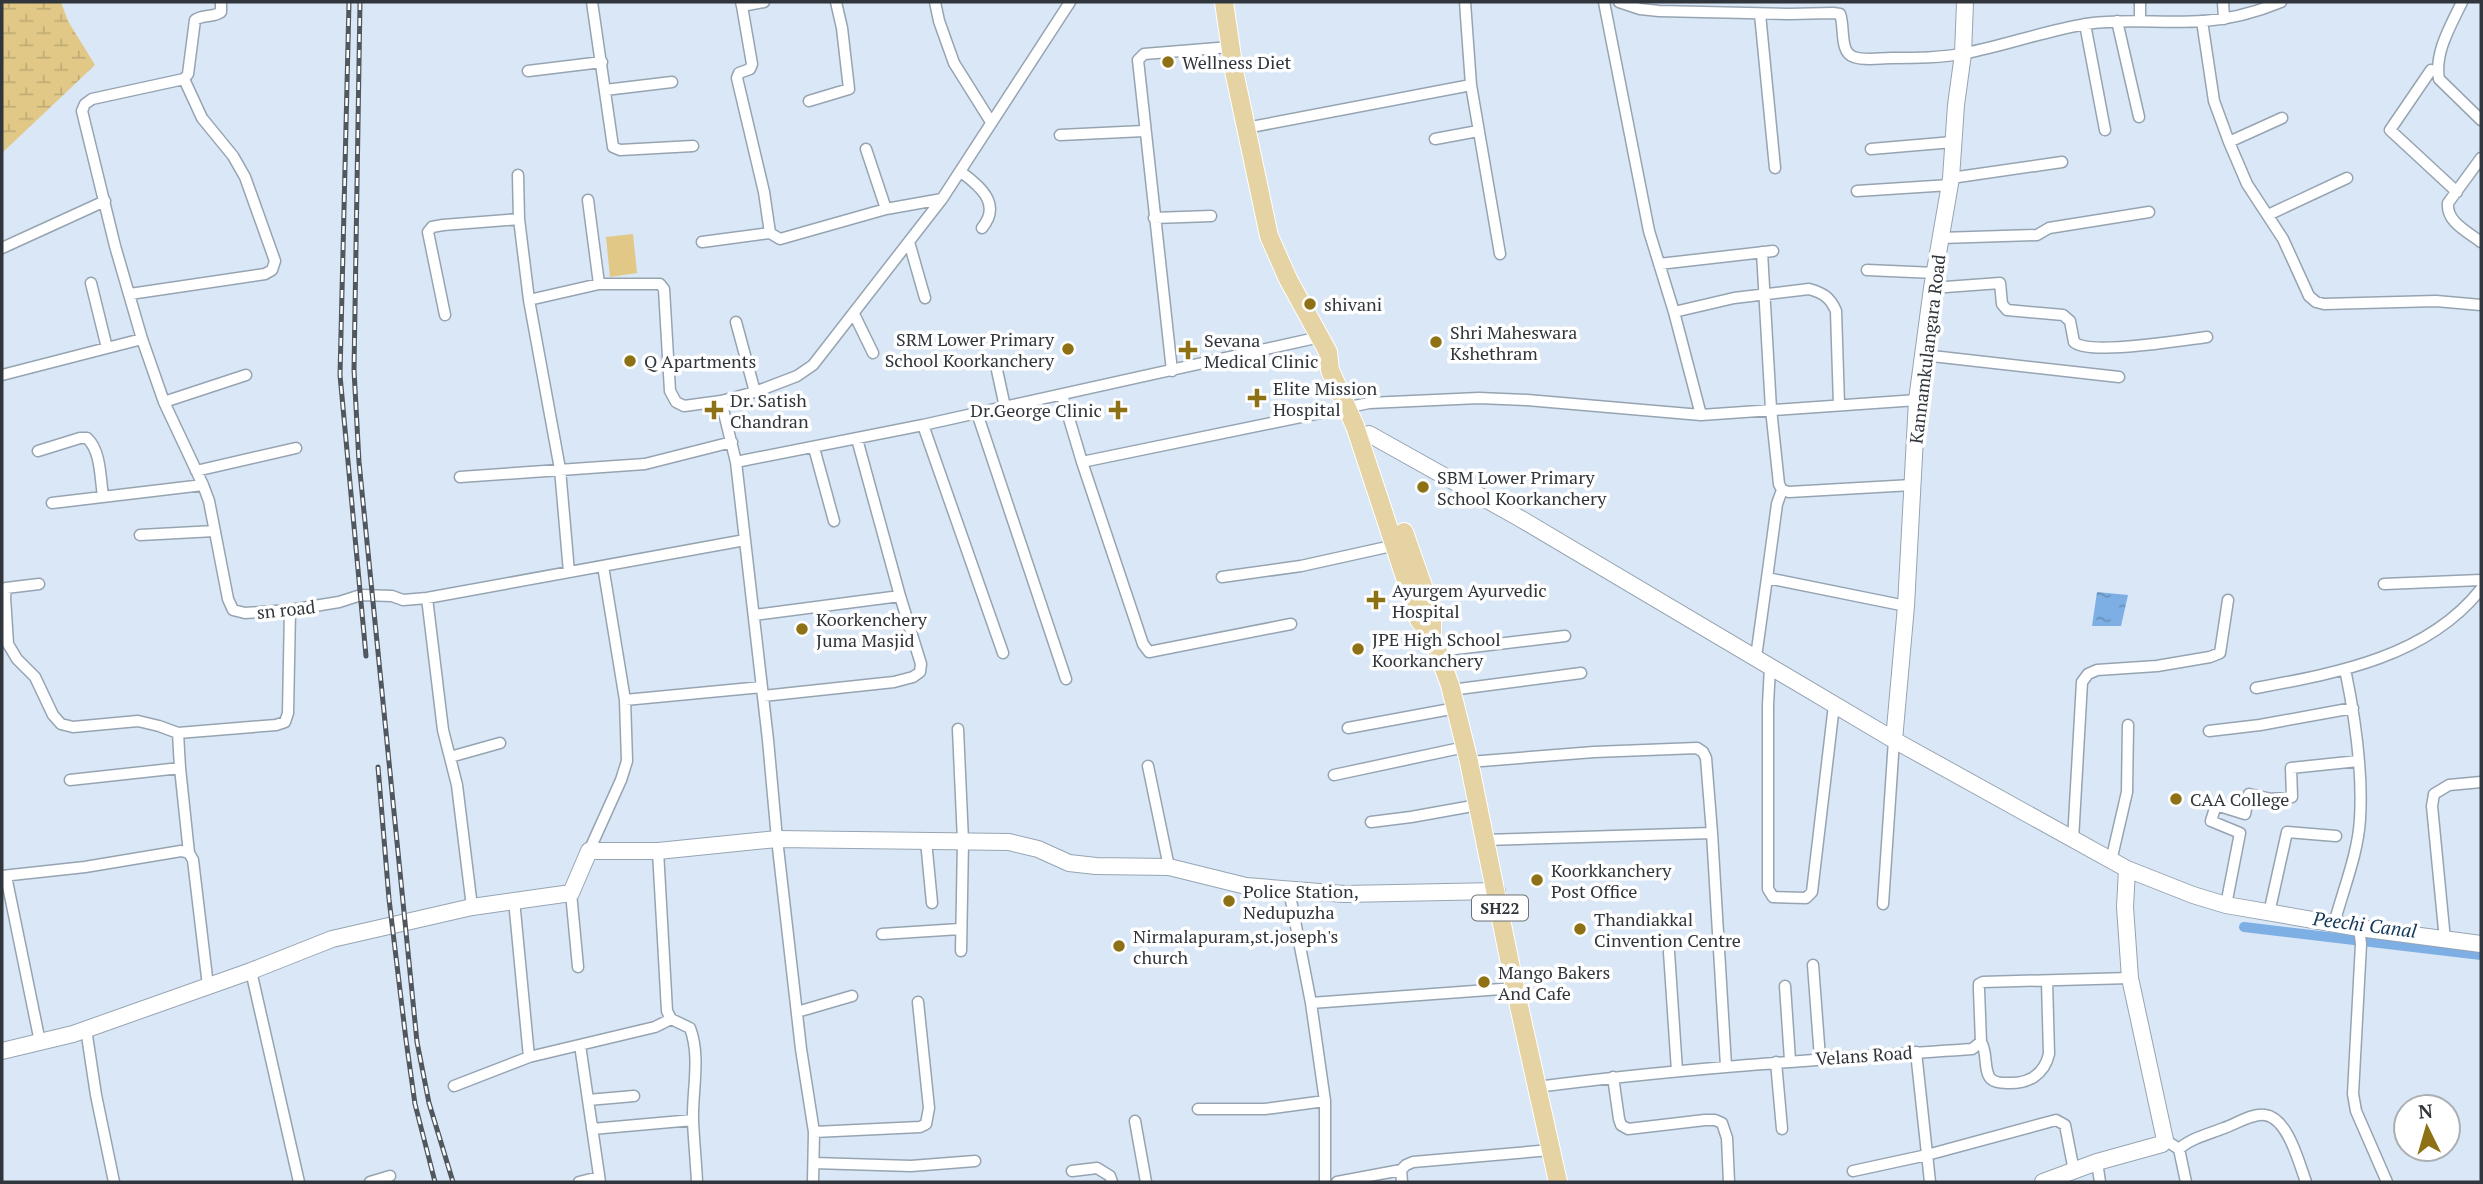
<svg xmlns="http://www.w3.org/2000/svg" width="2483" height="1184" viewBox="0 0 2483 1184" font-family="'PT Serif',serif">
  <style>
    .wetland { fill: url(#wetland-marsh) }
    .green { fill: #e1c887 }
    .water { fill: url(#water-ripples) }
    .lines { fill: none; stroke-linecap: round; stroke-linejoin: round }
    .canal { stroke: #7dafe4; stroke-width: 10 }
    .street-casing { stroke: #96a4b2; stroke-width: 13 }
    .secondary-casing { stroke: #96a4b2; stroke-width: 18 }
    .primary-casing { stroke: #fff; stroke-width: 20 }
    .street { stroke: #fff; stroke-width: 10 }
    .secondary { stroke: #fff; stroke-width: 16 }
    .primary { stroke: #e5d3a4; stroke-width: 18 }
    .rail-casing { stroke: #50575f; stroke-width: 5 }
    .rail { stroke: #fff; stroke-width: 2.5; stroke-dasharray: 8; stroke-linecap: butt }
    .poi-dot { fill: #8e7115; stroke: #fff; stroke-width: 2.5 }
    .labels { text-anchor: middle; dominant-baseline: central; stroke-width: 7; stroke-linejoin: round; paint-order: stroke }
    .shield { fill: #fff; stroke: #6e7276; stroke-width: 2 }
    .shield-label { font-size: 16px; font-weight: bold; fill: #30363c }
    .poi-label { font-size: 18px; fill: #30363c; stroke: #fff; text-anchor: start }
    .street-label { font-size: 18px; fill: #30363c; stroke: #fff }
    .water-label { font-size: 19px; font-style: italic; fill: #123759; stroke: #fff }
  </style>
  <defs>
    <pattern id="wetland-marsh" width="20" height="14" patternUnits="userSpaceOnUse" patternTransform="scale(1.75)"><rect width="20" height="14" fill="#e1c887"/><path d="M1 5h8M5 5V1M11 12h8M15 12V8" fill="none" stroke="#c1ac75"/></pattern>
    <pattern id="water-ripples" width="26" height="14" patternUnits="userSpaceOnUse" patternTransform="scale(1.75)"><rect width="26" height="14" fill="#7dafe4"/><path d="M2 4q2-2 4 0t4 0M15 11q2-2 4 0t4 0" fill="none" stroke="#678fba"/></pattern>
  </defs>
  <rect width="100%" height="100%" fill="#d9e7f7"/>
  <path class="wetland" d="M2,2H61L68,21L95,65L2,153Z"/>
  <path class="green" d="M633,234L637,273L610,277L606,237Z"/>
  <path class="water" d="M2097,592L2128,595L2121,626H2092Z"/>
  <g class="lines">
    <path class="canal" d="M2244,927L2481,955"/>
    <defs>
      <path id="street" d="M221,2V12C213,18 203,14 195,20L188,74L184,79L92,99L85,104L82,111L115,246L142,339L164,402L203,485L209,501L228,599L233,610L245,613L290,610L339,602L361,595L392,596L403,600L427,598L745,540
        M592,2L613,147L620,150L693,146
        M741,2L742,6L764,2
        M935,2L939,21L954,63L991,122
        M1604,2L1649,231L1674,312L1701,415
        M1619,2L1640,9L1659,11L1789,14L1833,13L1840,14C1845,26 1839,53 1854,57C1865,61 1880,58 1891,58C1915,58 1942,58 1966,53C2006,45 2045,31 2086,24C2125,18 2164,24 2204,21C2230,19 2257,12 2281,2
        M2140,2V21
        M2223,2L2224,19
        M2462,2C2451,25 2434,53 2439,79L2481,120
        M1760,14L1775,168
        M2117,21L2139,117
        M2202,21L2214,101L2229,142L2247,184L2283,239L2309,296L2316,302L2324,304L2436,301L2481,305
        M2085,24L2105,130
        M2431,70L2390,130L2457,192
        M528,71L602,62
        M1471,85L1500,254
        M605,90L672,82
        M809,101L849,89L842,28L836,2
        M1246,128L1471,85L1465,2
        M1060,135L1144,131
        M1435,139L1478,131
        M2229,142L2282,118
        M866,149L886,209
        M1871,149L1953,142
        M2481,158L2448,203C2446,222 2468,232 2481,242
        M961,172C980,186 1002,204 982,228
        M518,175L519,219
        M1951,178L2062,162
        M1857,191L1950,185
        M588,200L599,284
        M2268,215L2347,178
        M1154,218L1211,216
        M770,233L780,239L886,209L942,199
        M1941,238L2037,235L2049,228L2149,212
        M702,242L770,233L764,192L737,78L739,73L750,69L752,64L742,6
        M909,242L925,298
        M2,248L105,201
        M1762,252L1771,409L1779,484L1782,490L1789,492L1912,485
        M1659,264L1773,251
        M1867,270L1935,273
        M91,283L107,348
        M1932,288L2000,283L2002,304L2007,310L2063,315L2070,321L2074,342C2089,356 2183,340 2207,337
        M130,294L265,274L272,270L275,261L245,177L233,156L202,118L184,79
        M529,300L560,469L569,572
        M1674,312L1734,298L1809,289C1823,293 1830,297 1836,311L1839,405
        M854,314L873,353
        M445,315L428,232L432,227L443,225L519,219L529,300L599,284H660L664,289L670,391L676,402L684,406L721,401L755,392L797,376L813,365L942,199L1070,2
        M736,322L755,392
        M1923,355L2119,377
        M995,361L1005,407
        M1172,371L1138,60L1144,54L1230,47
        M2,375L142,339
        M1062,395L1082,462L1369,403L1479,398L1527,400L1701,415L1917,400
        M721,401L736,462L923,425L1320,337
        M164,402L246,375
        M977,413L1066,679
        M923,425L1003,653
        M857,439L900,596
        M814,448L834,521
        M38,451L80,438H87C101,451 100,477 103,496
        M736,462L768,740L777,839L801,1049L814,1132L813,1182
        M1082,462L1143,644L1149,652L1291,624
        M196,471L296,448
        M460,477L645,464L732,442
        M52,503L203,485
        M140,535L215,531
        M1222,577L1301,566L1396,545
        M1767,578L1777,504L1782,490
        M2384,584L2481,580
        M5,597L8,644L17,659L35,677L53,715L61,724L73,727L138,721L159,726L178,733L276,725L285,722L288,713L290,610
        M2,598L5,597L6,588L39,584
        M427,598L443,730L457,785L472,907
        M754,615L900,596L921,664L920,672L913,677L894,682L763,696
        M1438,651L1565,636
        M1756,657L1767,578L1906,606
        M1770,667L1768,705V889L1773,897L1806,898L1812,892L1834,705
        M2256,688C2337,673 2427,657 2481,589
        M1451,690L1581,673
        M625,700L762,687
        M1348,728L1456,708
        M958,729L963,841L961,951
        M2209,731L2260,725L2353,708
        M450,757L500,743
        M1469,762L1594,752L1697,748L1703,752L1706,758L1712,833
        M1148,766L1169,867
        M180,768L189,853
        M1334,775L1465,747
        M70,780L180,768L178,733
        M1371,822L1411,817L1478,805
        M1485,840L1712,833L1726,1066
        M2073,840L2082,682L2088,674L2097,670L2157,666L2210,657L2220,653L2228,600
        M926,841L932,903
        M589,851L621,780L627,761L625,700L603,566
        M658,851L667,1011L671,1019L690,1028C701,1057 692,1091 693,1121C694,1142 696,1162 697,1182
        M2111,861L2127,792L2128,725
        M2,876L85,867L181,851L189,853L193,860L208,986
        M6,876L40,1042
        M1289,890L1311,1003L1515,988
        M571,893L578,967
        M514,900L529,1057
        M1883,904L1894,740
        M2226,905L2240,833L2211,821L2216,805L2245,814L2249,794L2271,799L2292,797L2291,768L2358,761
        M2269,913L2287,832L2336,836
        M2334,924C2343,890 2358,854 2360,819C2363,770 2355,717 2345,669
        M2359,928L2361,944L2353,1094L2356,1111L2387,1182
        M882,934L960,929
        M2445,940L2432,806L2434,794L2449,785L2481,782
        M1669,952L1677,1071
        M1813,965L1820,1058
        M251,971L299,1182
        M1785,986L1790,1060
        M1311,1003L1325,1101V1182
        M797,1012L852,996
        M86,1029L96,1095L114,1182
        M1981,1042C1988,1052 1983,1071 1991,1079C1995,1083 2002,1083 2007,1083C2028,1084 2044,1075 2049,1054L2047,981
        M580,1045L600,1182
        M1916,1052L1930,1182
        M1776,1062L1782,1129
        M1613,1077L1619,1119L1621,1125L1628,1129L1705,1120H1715L1722,1123L1727,1138L1729,1182
        M454,1086L529,1057L655,1027L671,1019
        M1537,1087C1682,1068 1827,1059 1972,1049L1981,1042L1979,990V984L1983,982L2130,978
        M588,1100L634,1096
        M1198,1109H1265L1325,1101
        M1135,1121L1146,1182
        M592,1129L693,1120
        M814,1132L920,1127L926,1124L929,1108L918,1002
        M2165,1140L2179,1149C2191,1138 2209,1134 2224,1128C2236,1124 2252,1113 2265,1115C2288,1118 2299,1163 2306,1182
        M2179,1149L2186,1182
        M2097,1162L2100,1182
        M814,1163L911,1166L975,1161
        M1401,1170L1406,1165L1413,1162L1551,1150
        M1072,1171L1097,1168L1110,1176L1112,1182
        M1853,1171L1927,1155L2056,1120L2065,1125L2074,1171
        M370,1182L390,1176
        M579,1182L599,1177
        M1337,1182L1401,1170L1402,1182"/>
      <path id="secondary" d="M1369,434L1521,519L1894,740L2127,869L2193,895L2226,905L2359,928L2481,944
        M1894,740L1906,606L1917,400L1932,288L1951,178L1956,105L1963,54L1965,2
        M2,1051L73,1034L251,971L332,939L472,907L571,893L589,851H658L777,839L1009,842L1038,849L1069,863L1096,866L1169,867L1246,886L1344,894L1497,891
        M2043,1182L2097,1162L2162,1144L2165,1140L2130,978L2125,907L2127,869"/>
      <path id="primary" d="M1224,2L1234,71L1269,236L1288,279L1328,352L1330,370L1355,426L1419,620L1432,636L1450,685L1469,762L1515,988L1558,1182
        M1404,532L1432,612V636"/>
    </defs>
    <use href="#street" class="street-casing"/>
    <use href="#secondary" class="secondary-casing"/>
    <use href="#primary" class="primary-casing"/>
    <use href="#street" class="street"/>
    <use href="#secondary" class="secondary"/>
    <use href="#primary" class="primary"/>
    <defs>
      <path id="rail" d="M349,2L340,375L366,656
        M360,2L354,370L359,462L417,1042L429,1103L453,1182
        M378,767L389,899L406,1040L415,1104L435,1182"/>
    </defs>
    <use href="#rail" class="rail-casing"/>
    <use href="#rail" class="rail"/>
  </g>
  <g class="poi-dot">
    <circle cx="1168" cy="62" r="7"/>
    <circle cx="1310" cy="304" r="7"/>
    <circle cx="1436" cy="342" r="7"/>
    <circle cx="1068" cy="349" r="7"/>
    <path d="M1184.5 339.5h7v7h7v7h-7v7h-7v-7h-7v-7h7z"/>
    <circle cx="630" cy="361" r="7"/>
    <path d="M1253.5 387.5h7v7h7v7h-7v7h-7v-7h-7v-7h7z"/>
    <path d="M710.5 399.5h7v7h7v7h-7v7h-7v-7h-7v-7h7z"/>
    <path d="M1114.5 399.5h7v7h7v7h-7v7h-7v-7h-7v-7h7z"/>
    <circle cx="1423" cy="487" r="7"/>
    <path d="M1372.5 589.5h7v7h7v7h-7v7h-7v-7h-7v-7h7z"/>
    <circle cx="802" cy="629" r="7"/>
    <circle cx="1358" cy="649" r="7"/>
    <circle cx="2176" cy="799" r="7"/>
    <circle cx="1537" cy="880" r="7"/>
    <circle cx="1229" cy="901" r="7"/>
    <circle cx="1580" cy="929" r="7"/>
    <circle cx="1119" cy="946" r="7"/>
    <circle cx="1484" cy="982" r="7"/>
  </g>
  <g class="labels">
    <rect class="shield" x="1472" y="895.5" width="56" height="25" rx="5"/>
    <g class="shield-label">
      <text x="1500" y="908">SH22</text>
    </g>
    <g class="poi-label">
      <text x="1182" y="62">Wellness Diet</text>
      <text x="1324" y="304">shivani</text>
      <text x="1450" y="332">Shri Maheswara<tspan x="1450" dy="21">Kshethram</tspan></text>
      <text x="1054" y="339" text-anchor="end">SRM Lower Primary<tspan x="1054" dy="21">School Koorkanchery</tspan></text>
      <text x="1204" y="340">Sevana<tspan x="1204" dy="21">Medical Clinic</tspan></text>
      <text x="644" y="361">Q Apartments</text>
      <text x="1273" y="388">Elite Mission<tspan x="1273" dy="21">Hospital</tspan></text>
      <text x="730" y="400">Dr. Satish<tspan x="730" dy="21">Chandran</tspan></text>
      <text x="1102" y="410" text-anchor="end">Dr.George Clinic</text>
      <text x="1437" y="477">SBM Lower Primary<tspan x="1437" dy="21">School Koorkanchery</tspan></text>
      <text x="1392" y="590">Ayurgem Ayurvedic<tspan x="1392" dy="21">Hospital</tspan></text>
      <text x="816" y="619">Koorkenchery<tspan x="816" dy="21">Juma Masjid</tspan></text>
      <text x="1372" y="639">JPE High School<tspan x="1372" dy="21">Koorkanchery</tspan></text>
      <text x="2190" y="799">CAA College</text>
      <text x="1551" y="870">Koorkkanchery<tspan x="1551" dy="21">Post Office</tspan></text>
      <text x="1243" y="891">Police Station,<tspan x="1243" dy="21">Nedupuzha</tspan></text>
      <text x="1594" y="919">Thandiakkal<tspan x="1594" dy="21">Cinvention Centre</tspan></text>
      <text x="1133" y="936">Nirmalapuram,st.joseph's<tspan x="1133" dy="21">church</tspan></text>
      <text x="1498" y="972">Mango Bakers<tspan x="1498" dy="21">And Cafe</tspan></text>
    </g>
    <g class="street-label">
      <text transform="translate(1927 349) rotate(-83)">Kannamkulangara Road</text>
      <text transform="translate(286 609) rotate(-6)">sn road</text>
      <text transform="translate(1864 1055) rotate(-4)">Velans Road</text>
    </g>
    <g class="water-label">
      <text transform="translate(2365 924) rotate(7)">Peechi Canal</text>
    </g>
  </g>
  <rect width="2483" height="1184" fill="none" stroke="#30363c" stroke-width="7"/>
  <g transform="translate(2427 1128) rotate(355)"><circle r="33" fill="#ffffff" stroke="#acafb1" stroke-width="2"/>
  <path d="M0-5L12 26L0 18L-12 26Z" fill="#8e7115"/>
  <text y="-10" font-size="19" font-weight="bold" text-anchor="middle" fill="#30363c">N</text>
  </g>
</svg>
